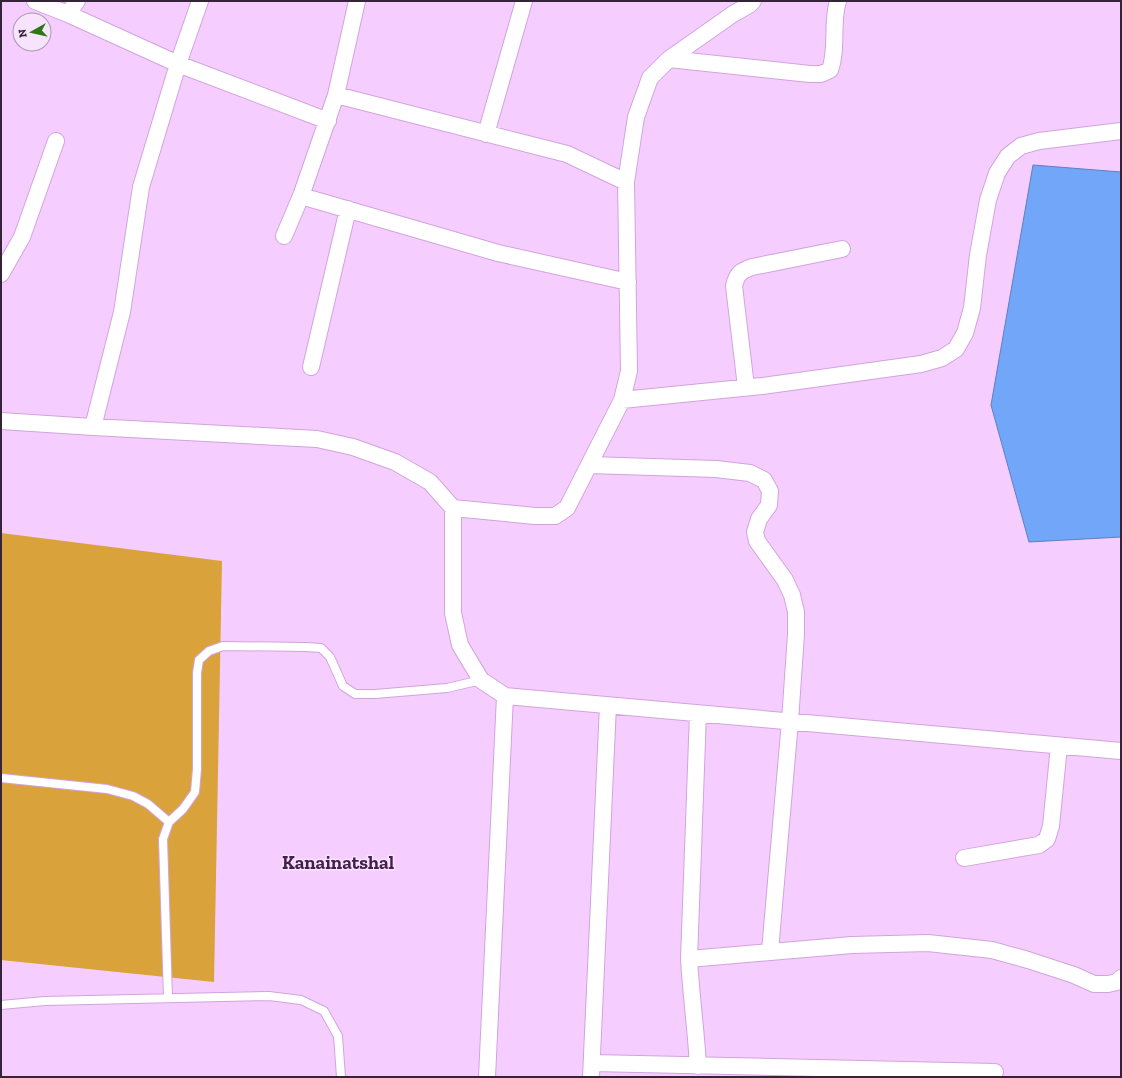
<svg xmlns="http://www.w3.org/2000/svg" width="1122" height="1078" viewBox="0 0 1122 1078" font-family="'Zilla Slab',serif">
  <style>
    .forest { fill: #d9a23b }
    .water { fill: #72a6f8; stroke: #607fbf }
    .lines { fill: none; stroke-linecap: round; stroke-linejoin: round }
    .service-casing { stroke: #d2a3de; stroke-width: 10 }
    .minor-casing { stroke: #d2a3de; stroke-width: 18 }
    .service { stroke: #fff; stroke-width: 8 }
    .minor { stroke: #fff; stroke-width: 16 }
    .labels { text-anchor: middle; dominant-baseline: central; stroke-width: 3; stroke-linejoin: round; paint-order: stroke }
    .district-label { font-size: 19px; font-weight: bold; fill: #451d4e; stroke: #f7e4fc }
  </style>
  <rect width="100%" height="100%" fill="#f5ceff"/>
  <path class="forest" d="M1,533L222,561L214,982L1,960Z"/>
  <path class="water" d="M1033,165L1121,172V537L1029,542L991,405Z"/>
  <g class="lines">
    <defs>
      <path id="service" d="M1,778L107,789L133,796L148,804L169,822
        M168,998L163,839L169,822L183,809L195,792L197,769V673L199,660L209,651L223,646L306,647L321,648L330,657L343,686L355,694H375L447,688L481,680
        M1,1005L45,1001L269,996L301,1000L324,1011L338,1036L341,1077"/>
      <path id="minor" d="M35,1L68,14L178,64L328,121
        M68,14L77,1
        M669,59L810,74H821L830,70C838,48 831,23 838,1
        M336,95L567,154L626,182
        M486,134L524,1
        M301,196L498,253L628,282
        M284,236L301,196L336,95L357,1
        M1,274L22,237L56,141
        M311,367L348,209
        M746,387L734,286C737,273 741,271 752,267L842,249
        M622,400L762,386L921,364L942,358L956,349L965,333L972,308L978,255L988,200L997,173L1008,156L1021,146L1039,141L1121,131
        M1,421L93,427L317,439L353,447L395,462L430,482L453,508V613L460,645L481,680L505,696L1121,751
        M93,427L122,312L141,187L178,64L200,1
        M589,465L716,469L750,473L764,480L770,491L769,505L759,519L755,532L757,541L785,580L792,595L796,612V634L790,721L770,951
        M453,508L535,516H555L567,508L622,400L629,371L626,182L636,117L650,78L669,59L733,14L749,5L753,1
        M698,713L689,959C691,994 696,1030 698,1066
        M964,858L1039,845L1047,839L1051,826L1059,746
        M689,959L852,945L928,943L992,950L1028,960L1074,975L1094,984H1108L1117,982L1121,978
        M592,1063L995,1072
        M487,1077L505,696
        M591,1077L608,705"/>
    </defs>
    <use href="#service" class="service-casing"/>
    <use href="#minor" class="minor-casing"/>
    <use href="#service" class="service"/>
    <use href="#minor" class="minor"/>
  </g>
  <g class="labels">
    <g class="district-label">
      <text x="338" y="862">Kanainatshal</text>
    </g>
  </g>
  <rect width="1122" height="1078" fill="none" stroke="#35233a" stroke-width="4"/>
  <g transform="translate(32 32) rotate(262)"><circle r="19" fill="#f7e4fc" stroke="#a997ae"/>
  <path d="M0-3L7 15L0 10L-7 15Z" fill="#2f7618"/>
  <text y="-6" font-size="11" font-weight="bold" text-anchor="middle" fill="#35233a">N</text>
  </g>
</svg>
